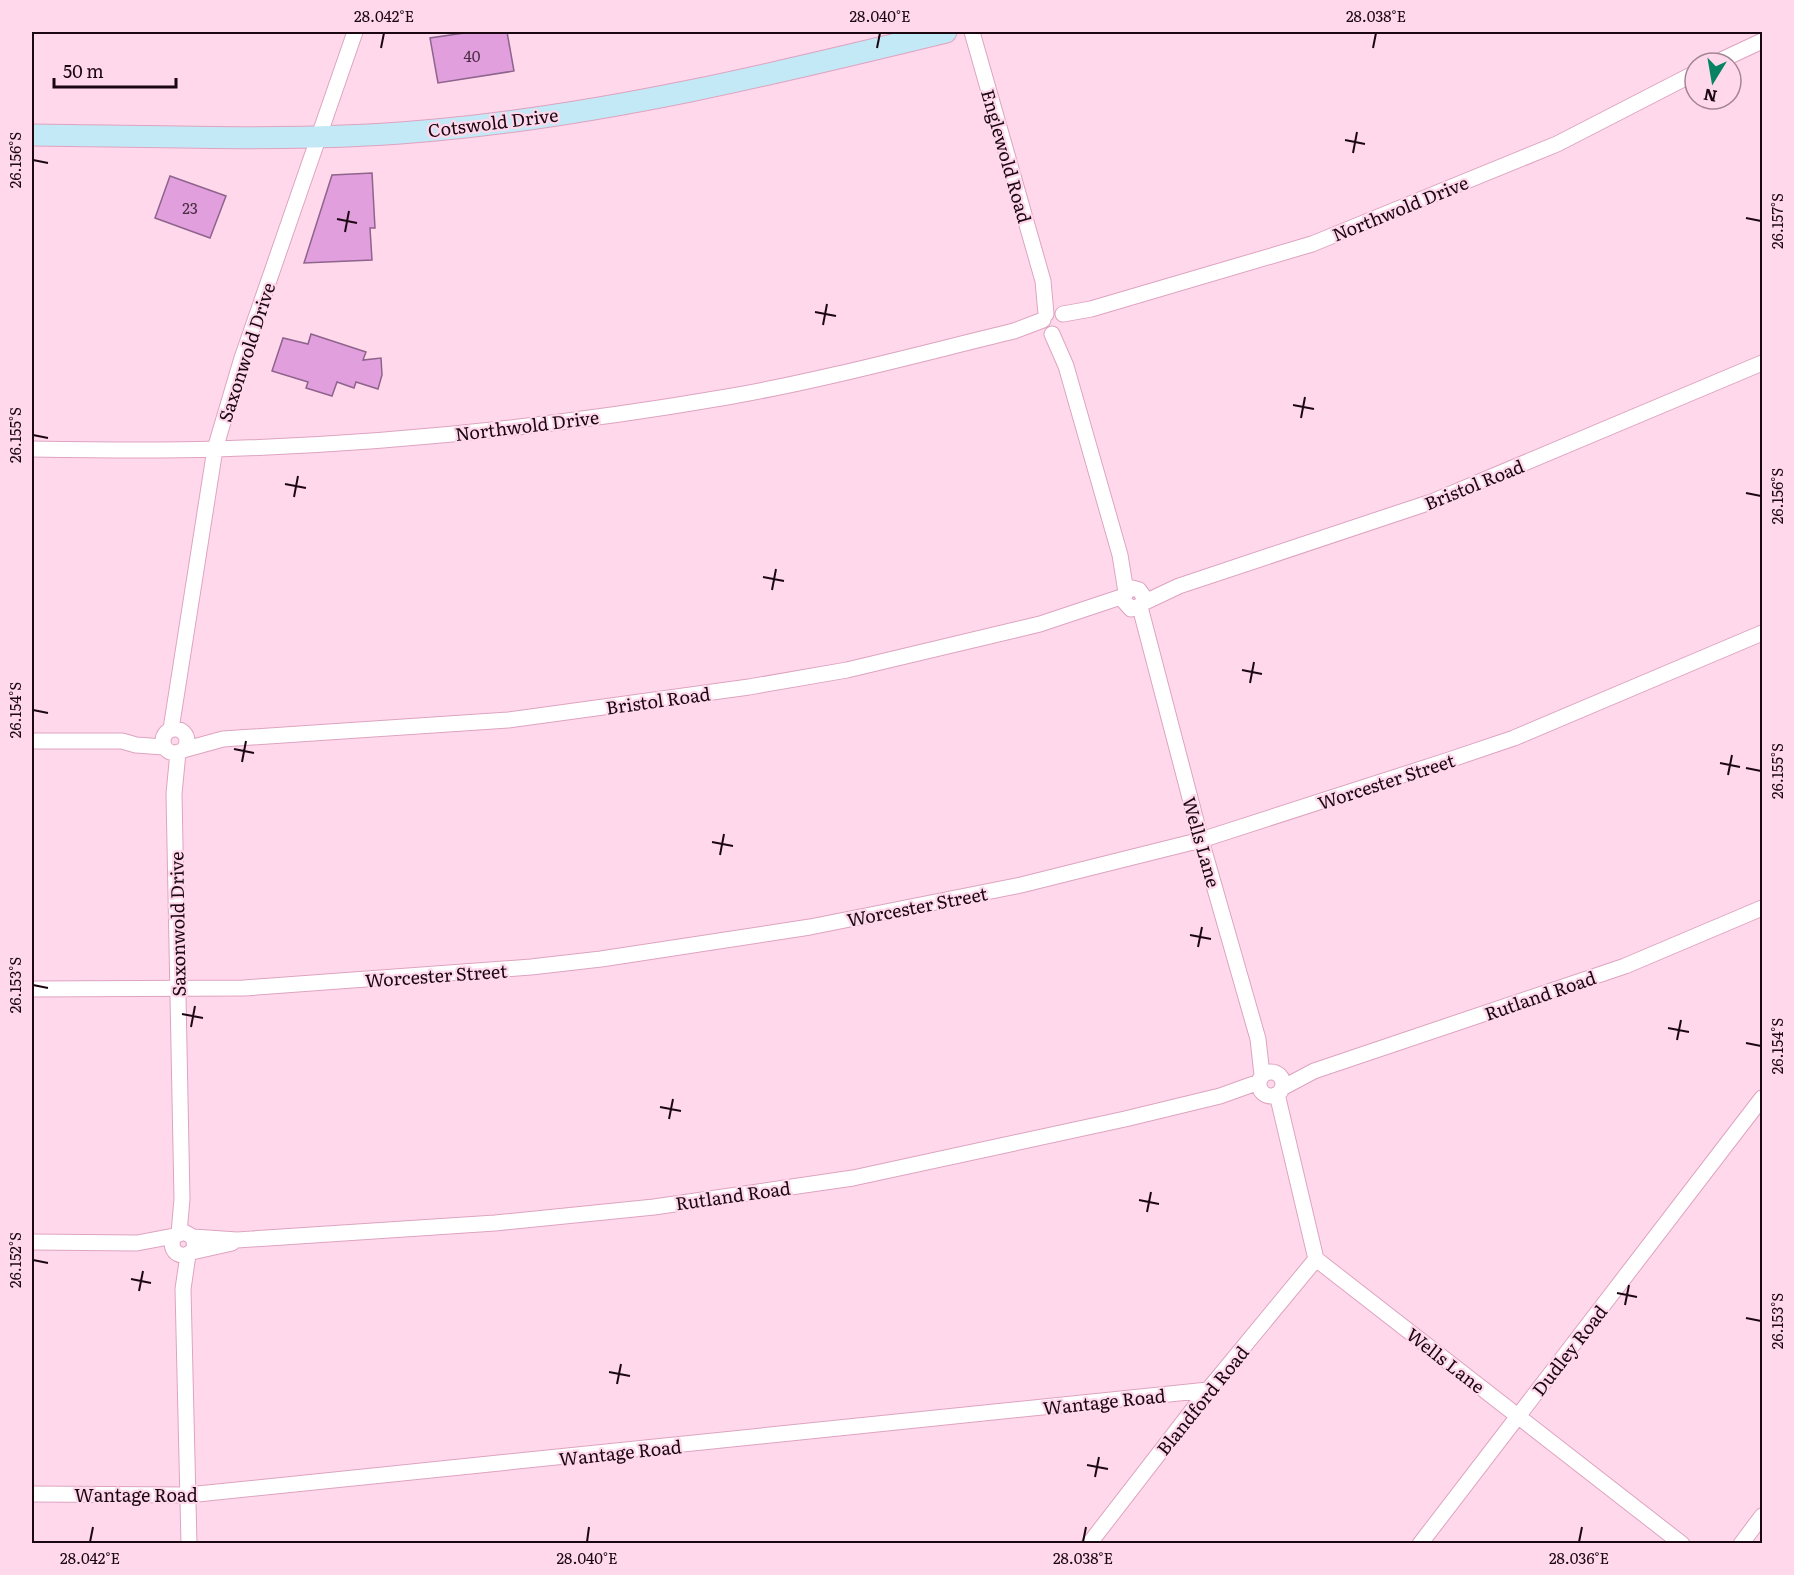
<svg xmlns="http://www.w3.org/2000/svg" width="1794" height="1575" viewBox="0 0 1794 1575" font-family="Literata,serif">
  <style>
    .building { fill: #e19fde; stroke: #8e638c; stroke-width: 1.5 }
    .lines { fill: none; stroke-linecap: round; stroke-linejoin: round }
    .street-casing { stroke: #dea3c0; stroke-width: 17 }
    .secondary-casing { stroke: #dea3c0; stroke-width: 23 }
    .street { stroke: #fff; stroke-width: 15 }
    .secondary { stroke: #c3e8f6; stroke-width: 21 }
    .ticks { fill: none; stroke: #1b0712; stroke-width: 2 }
    .labels { text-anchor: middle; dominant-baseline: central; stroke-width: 4.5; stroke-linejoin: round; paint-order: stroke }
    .number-label { font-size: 15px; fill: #4c2d45 }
    .street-label { font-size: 18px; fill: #1b0712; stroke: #ffd9eb }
    .neatline { fill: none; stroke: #1b0712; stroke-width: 2 }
    .ticks-label { font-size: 15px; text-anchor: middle; fill: #1b0712 }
  </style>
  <rect width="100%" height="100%" fill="#ffd9eb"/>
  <path class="building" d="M471,32H507L514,71L438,83L430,38Z
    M372,173L375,228H370L372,260L304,263L332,175Z
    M170,176L226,196L210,238L155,218Z
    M311,334L366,352L363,360L381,358L382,375L378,389L356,382L354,388L337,382L332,396L306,388L308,382L272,371L283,338L308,344Z"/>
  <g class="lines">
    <defs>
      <path id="street" d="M972,32L1043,281L1046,314
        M1715,63L1762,41
        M1063,314L1091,309L1312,244L1557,144L1695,73
        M1052,334L1066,366L1120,555L1126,592L1123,600L1131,609L1142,605L1144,597L1139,590L1132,588L1126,592
        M32,449C93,450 155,451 216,449C387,444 559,426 727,397C824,380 919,354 1014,331L1043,320
        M1143,603L1179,586L1434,501L1762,363
        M1140,607L1201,840L1258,1039L1262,1075
        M171,729L215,449L242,358L355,32
        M163 741a12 12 0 1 1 24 0a12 12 0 1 1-24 0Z
        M32,741H122L136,745L164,747
        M183,750L223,739L508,720L749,687L847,670L1040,624L1124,596
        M178,752L174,794L182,1199L179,1233
        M32,989L244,988L531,967L601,959L810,927L1021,885L1201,840L1449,760L1514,738L1762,633
        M1259 1084a12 12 0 1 1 24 0a12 12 0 1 1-24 0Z
        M1282,1088L1314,1071L1625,966L1762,908
        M1277,1094L1316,1259L1682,1544
        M193,1237L195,1247C186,1263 166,1253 174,1236L184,1232L193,1237L237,1240L495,1223L654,1207L853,1178L1125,1119L1220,1096L1259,1082
        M32,1242L137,1243L174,1236
        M192,1252L232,1243
        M188,1255L183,1289L189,1544
        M32,1494L188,1495L1208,1390
        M1089,1544L1208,1390L1316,1259
        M1420,1544L1762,1098
        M1741,1544L1762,1516"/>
      <path id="secondary" d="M32,135C166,136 301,143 436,130C609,114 778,73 946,32"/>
    </defs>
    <use href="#street" class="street-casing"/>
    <use href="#secondary" class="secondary-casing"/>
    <use href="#street" class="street"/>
    <use href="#secondary" class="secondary"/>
  </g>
  <path class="ticks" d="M381,48L384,33M877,48L880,33M1373,48L1376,33M1345,140L1365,144M1353,153L1357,132M33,160L48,163M1746,218L1761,221M337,219L357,223M345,232L349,211M815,312L836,316M823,325L827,304M1293,405L1314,409M1301,418L1305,397M33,435L48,438M285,484L306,488M1746,493L1761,496M294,497L298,476M763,577L784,581M772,590L776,569M1242,670L1262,674M1250,683L1254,662M33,710L48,713M234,749L254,753M242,762L246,741M1720,763L1740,767M1746,768L1761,771M1728,775L1732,755M712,842L733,846M720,855L724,834M1190,935L1211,939M1198,947L1202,927M33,985L48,988M182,1014L203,1018M191,1027L195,1006M1668,1028L1689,1032M1677,1040L1681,1020M1746,1043L1761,1046M660,1107L681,1111M669,1119L673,1099M1139,1200L1159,1204M1147,1212L1151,1192M33,1260L48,1263M131,1279L151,1283M139,1291L143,1271M1617,1293L1637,1297M1625,1305L1629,1285M1746,1318L1761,1321M609,1372L630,1376M617,1384L621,1364M1087,1465L1108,1469M1095,1477L1099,1457M90,1542L93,1527M587,1542L589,1527M1083,1542L1086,1527M1579,1542L1582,1527"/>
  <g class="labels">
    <g class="number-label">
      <text x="472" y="55">40</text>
      <text x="190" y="207">23</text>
    </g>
    <g class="street-label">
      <text transform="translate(493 122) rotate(-7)">Cotswold Drive</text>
      <text transform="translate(1007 156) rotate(74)">Englewold Road</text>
      <text transform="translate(1400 208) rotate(-22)">Northwold Drive</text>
      <text transform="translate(246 352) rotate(-72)">Saxonwold Drive</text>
      <text transform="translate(527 425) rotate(-7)">Northwold Drive</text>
      <text transform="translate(1474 484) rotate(-22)">Bristol Road</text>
      <text transform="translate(658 700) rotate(-8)">Bristol Road</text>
      <text transform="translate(1386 781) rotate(-18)">Worcester Street</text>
      <text transform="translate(1202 842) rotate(74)">Wells Lane</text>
      <text transform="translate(917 906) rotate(-11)">Worcester Street</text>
      <text transform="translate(177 924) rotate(-91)">Saxonwold Drive</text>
      <text transform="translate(436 975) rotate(-4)">Worcester Street</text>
      <text transform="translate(1540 995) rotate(-19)">Rutland Road</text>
      <text transform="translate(733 1195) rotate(-8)">Rutland Road</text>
      <text transform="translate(1569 1350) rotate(-52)">Dudley Road</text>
      <text transform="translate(1446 1360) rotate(38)">Wells Lane</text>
      <text transform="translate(1202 1400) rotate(-51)">Blandford Road</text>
      <text transform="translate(1104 1401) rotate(-6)">Wantage Road</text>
      <text transform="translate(620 1452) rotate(-6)">Wantage Road</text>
      <text x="136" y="1494">Wantage Road</text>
    </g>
  </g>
  <rect width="1794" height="1575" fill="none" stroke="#ffd9eb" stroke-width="66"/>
  <g transform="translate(1713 81) rotate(191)"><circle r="28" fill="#ffd9eb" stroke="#a48594" stroke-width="1.5"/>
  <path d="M0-4.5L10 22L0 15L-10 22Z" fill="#078363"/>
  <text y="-9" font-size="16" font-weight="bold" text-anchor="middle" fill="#1b0712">N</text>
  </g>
  <path d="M54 78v9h122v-9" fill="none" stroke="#1b0712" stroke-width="3"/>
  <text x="63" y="78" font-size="18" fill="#1b0712" stroke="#ffd9eb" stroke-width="4.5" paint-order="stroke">50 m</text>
  <rect x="33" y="33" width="1728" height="1509" class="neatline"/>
  <g class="ticks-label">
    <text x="384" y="22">28.042°E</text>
    <text x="880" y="22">28.040°E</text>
    <text x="1376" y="22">28.038°E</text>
    <text transform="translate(16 160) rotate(-90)" y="5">26.156°S</text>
    <text transform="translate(1778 221) rotate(-90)" y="5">26.157°S</text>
    <text transform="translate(16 435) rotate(-90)" y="5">26.155°S</text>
    <text transform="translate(1778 496) rotate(-90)" y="5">26.156°S</text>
    <text transform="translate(16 710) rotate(-90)" y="5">26.154°S</text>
    <text transform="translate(1778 771) rotate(-90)" y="5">26.155°S</text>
    <text transform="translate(16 985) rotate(-90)" y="5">26.153°S</text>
    <text transform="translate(1778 1046) rotate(-90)" y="5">26.154°S</text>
    <text transform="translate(16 1260) rotate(-90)" y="5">26.152°S</text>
    <text transform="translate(1778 1321) rotate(-90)" y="5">26.153°S</text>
    <text x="90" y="1564">28.042°E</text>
    <text x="587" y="1564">28.040°E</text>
    <text x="1083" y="1564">28.038°E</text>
    <text x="1579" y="1564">28.036°E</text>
  </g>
</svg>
